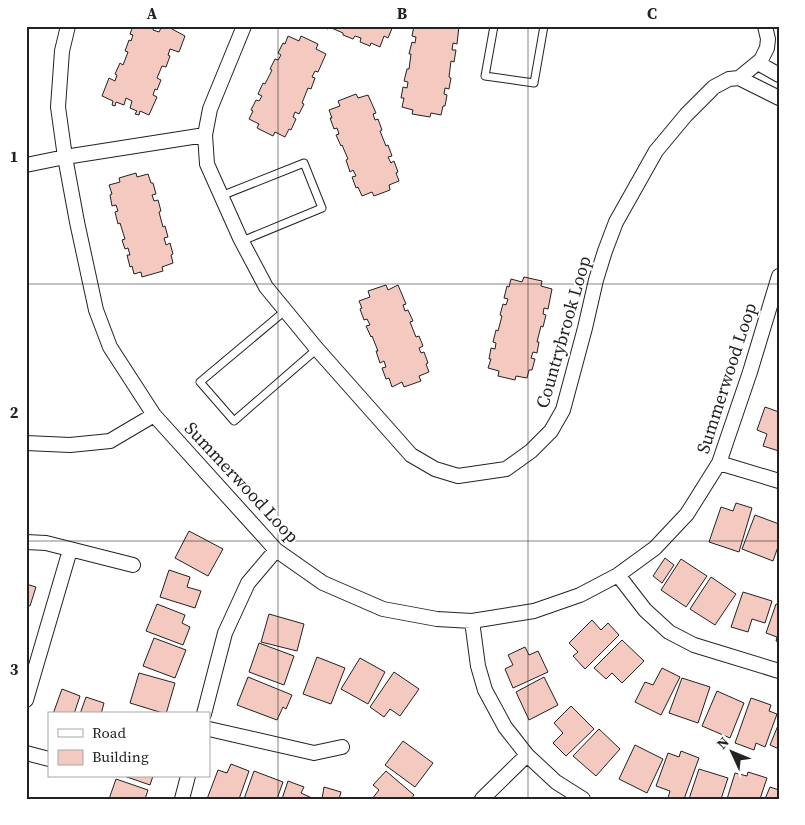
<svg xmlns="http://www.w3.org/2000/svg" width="805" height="825" viewBox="0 0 805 825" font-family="'Source Serif 4',serif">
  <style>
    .building { fill: #f3c9c0; stroke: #222 }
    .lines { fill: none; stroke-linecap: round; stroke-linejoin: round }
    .lane-casing { stroke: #222; stroke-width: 9 }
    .street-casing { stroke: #222; stroke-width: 16 }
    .lane { stroke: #fff; stroke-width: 7 }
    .street { stroke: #fff; stroke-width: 14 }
    .grid { fill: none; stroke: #222; stroke-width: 1; stroke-opacity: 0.55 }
    .labels { text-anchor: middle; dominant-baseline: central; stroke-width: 4; stroke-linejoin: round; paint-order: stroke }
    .street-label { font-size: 18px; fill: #222; stroke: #fff }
    .neatline { fill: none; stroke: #222; stroke-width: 2 }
    .grid-label { font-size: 16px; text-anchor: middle; font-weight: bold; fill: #222 }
  </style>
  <rect width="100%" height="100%" fill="#fff"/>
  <path class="building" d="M133,26H154L153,30L159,32L162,26H173L172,29L185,36L179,52L170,49L168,55L170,56L166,67L162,66L157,78L161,80L157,90L155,89L153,95L157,97L149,115L140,111L139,115L135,114L137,111L130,108L132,101L126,98L124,105L116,102L115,106L112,105L113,101L102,96L109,78L115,81L117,75L115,74L120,63L123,65L128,52L125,51L129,40L131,41L133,35L130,34Z
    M321,26H393L388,38L384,36L380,47L371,43L370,46L360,42L361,38L355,36L353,39L343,35V33L329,27L328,29Z
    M414,26H459L457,44L453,43L452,50H456L454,62L451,61L449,77L451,78L449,89L445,88L444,94L447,95L445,106H443L441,115L431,113L430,117L412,114L413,110L402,107L404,98H401L403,87L407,88L408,82L404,81L407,69H409L411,54H409L412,42L415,43L416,37L412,36Z
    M288,36L299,41L301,36L318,44L316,49L326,54L318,72L315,71L312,77L315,78L311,89L308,88L302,103L304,104L299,114L295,112L293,117L296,119L291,130L289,129L285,137L275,132L273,136L257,128L259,124L249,119L253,111L251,110L256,100L259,101L262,96L258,94L263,83L265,84L272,70L270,69L275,59L278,60L281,55L278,53L283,43L285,44Z
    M356,94L358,98L368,95L376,113L373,114L375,120L378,119L382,130L380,131L386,146L388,145L392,156L388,157L391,163L394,161L398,172L396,173L399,181L389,185L390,190L374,196L372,192L362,196L358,187L356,188L352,177L356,176L353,170L350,172L346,160L348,159L342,145L341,146L336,135L339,134L337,128L334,129L330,118H332L329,110L340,106L338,101Z
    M136,173L137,177L148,174L151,183H153L156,194L152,195L154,201L158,200L161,211L159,212L163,227L165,226L168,237L164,238L166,245L170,243L173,254L171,255L173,263L162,267L163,271L142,277L141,272L134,274L132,266L130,267L127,255H130L128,248L125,249L122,240L125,239L120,223L118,224L115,212L118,211L116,205L112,206L110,195L112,194L109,185L120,182L119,178Z
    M524,277L542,281L541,286L552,289L548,309L544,308L543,314L546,315L543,327L541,326L537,342H539L537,353L533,352L531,358L535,359L532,370H529L527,378L516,376L515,380L498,376L499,371L488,368L491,359H489L491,348L495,349L496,343L493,342L496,330L498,331L502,316L500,315L503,304L506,305L508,299L504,298L507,286L509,287L511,279L522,282Z
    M386,285L388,290L398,285L406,304L403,305L405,311L408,310L413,321L410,322L416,337L419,336L423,346L419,348L421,353L424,352L428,363L426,364L429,372L419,376L421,381L404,387L402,382L392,387L389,378L386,379L382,368L386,367L384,361L380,363L376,351H378L372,336L371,337L366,326L370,325L367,319L364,320L360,309L362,308L359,301L370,297L368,291Z
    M765,407L779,412V451L763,446L767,434L757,430Z
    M736,503L752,508L739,552L709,542L721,507L733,511Z
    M755,515L779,524V544L773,561L742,549Z
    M189,531L223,549L208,576L175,558Z
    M665,558L674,565L662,583L653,576Z
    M681,559L707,576L686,607L661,590Z
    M169,570L190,577L187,587L201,591L195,608L160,597Z
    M711,577L736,594L715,625L690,609Z
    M26,584L36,587L30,606L26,605Z
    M743,592L772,601L765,623L752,619L748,632L731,627Z
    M157,604L185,615L182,623L190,627L183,645L146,631Z
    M776,604L779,605V642L776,641L777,637L766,633Z
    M269,614L304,624L297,651L261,642Z
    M592,620L601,630L608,623L619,635L585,669L573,656L578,652L569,643Z
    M154,638L186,650L175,678L143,666Z
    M622,640L644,661L622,683L612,673L606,679L594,668Z
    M259,643L294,656L284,685L249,672Z
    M525,647L529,655L538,651L548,672L513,688L505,669L513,665L508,655Z
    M317,657L345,668L331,704L303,694Z
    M360,658L385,672L368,704L341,689Z
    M662,668L680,677L661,715L635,702L645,682L653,685Z
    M394,672L419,689L400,716L390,709L384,717L370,707Z
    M139,673L175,683L166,714L130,703Z
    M248,677L292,695L286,709L283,707L277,720L237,705Z
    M544,677L558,705L529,720L516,692Z
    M682,678L710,687L698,723L669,713Z
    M62,689L80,696L74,714H53Z
    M717,691L744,703L730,738L702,726Z
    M86,697L104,703L101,714H80Z
    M751,698L771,705L769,711L777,714L765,747L756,743L754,750L735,743Z
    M571,706L594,729L566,756L553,743L563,733L554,723Z
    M779,723V749L770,745Z
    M599,729L620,749L596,776L573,756Z
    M403,741L433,763L415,787L385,765Z
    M635,745L663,759L647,793L619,779Z
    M681,751L699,758L684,799H669L668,798L670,791L656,786L668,753L679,757Z
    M231,764L249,771L239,799H207L218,770L227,773Z
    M699,769L728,778L721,799H689Z
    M254,771L283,782L277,799H244Z
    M386,771L414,795L411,799H372L379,790L373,785Z
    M748,772L767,778L760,799H727L735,773L747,776Z
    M124,776H153L150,785Z
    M116,779L148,790L145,799H109Z
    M288,781L304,787L301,793L314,799H282Z
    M324,787L341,792L339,799H322Z
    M770,787L779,790V799H765Z"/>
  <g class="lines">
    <defs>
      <path id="lane" d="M494,26L485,76L534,83L544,26
        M221,196L304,163L322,208L242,241
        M286,310L200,382L234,421L317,349"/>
      <path id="street" d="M68,26L62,51L58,107L65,157L77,222L96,310L110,347L154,415L276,550L323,583L383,609L437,619L472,621L534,611L580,595L618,575L655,548L687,514L719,463L750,372L779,276
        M244,26L210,109L205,135L207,164L240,238L266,287L317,349L411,455L435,469L458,476L506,469L531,451L551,431L563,410L585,328L596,280L605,251L616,222L656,151L686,115L714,87L729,79L739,78L761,60L767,48L768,39L765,26
        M758,63L779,75
        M739,78L779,98
        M26,165L65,157L205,135
        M26,443L70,445L110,441L154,415
        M719,463L779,481
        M26,542L46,543L133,565
        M618,575L645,610L669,632L694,645L779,671
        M472,621L478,666L485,690L505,727L527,755L556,782L583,799
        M26,700L70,550
        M204,714L225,633L248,583L276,550
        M209,729L314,753L342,747
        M26,753L49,759
        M182,799L188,776
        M482,799L527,755"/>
    </defs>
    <use href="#lane" class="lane-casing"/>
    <use href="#street" class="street-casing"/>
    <use href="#lane" class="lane"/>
    <use href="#street" class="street"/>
  </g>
  <path class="grid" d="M278,26V799M528,26V799M26,284H779M26,541H779"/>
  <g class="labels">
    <g class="street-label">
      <text transform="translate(563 332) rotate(-74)">Countrybrook Loop</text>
      <text transform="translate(726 378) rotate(-72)">Summerwood Loop</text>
      <text transform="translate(242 482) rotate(47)">Summerwood Loop</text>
    </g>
  </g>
  <rect width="805" height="825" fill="none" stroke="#ffffff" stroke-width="55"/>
  <rect x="48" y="712" width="162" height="65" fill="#ffffff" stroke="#a7a7a7"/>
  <rect x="58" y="729" width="25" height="8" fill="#ffffff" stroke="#a7a7a7"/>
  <text x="92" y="738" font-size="15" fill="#222222">Road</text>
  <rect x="58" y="750" width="25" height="15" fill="#f3c9c0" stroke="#a7a7a7"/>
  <text x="92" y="762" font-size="15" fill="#222222">Building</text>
  <g transform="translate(732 752) rotate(314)" stroke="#ffffff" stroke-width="4" paint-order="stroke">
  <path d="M0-4L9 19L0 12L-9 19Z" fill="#222222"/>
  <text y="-8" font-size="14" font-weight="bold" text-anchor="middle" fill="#222222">N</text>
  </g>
  <rect x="28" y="28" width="750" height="770" class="neatline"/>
  <g class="grid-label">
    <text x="152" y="19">A</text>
    <text x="402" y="19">B</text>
    <text x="652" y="19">C</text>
    <text x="14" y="162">1</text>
    <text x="14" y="418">2</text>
    <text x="14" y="675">3</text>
  </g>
</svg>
